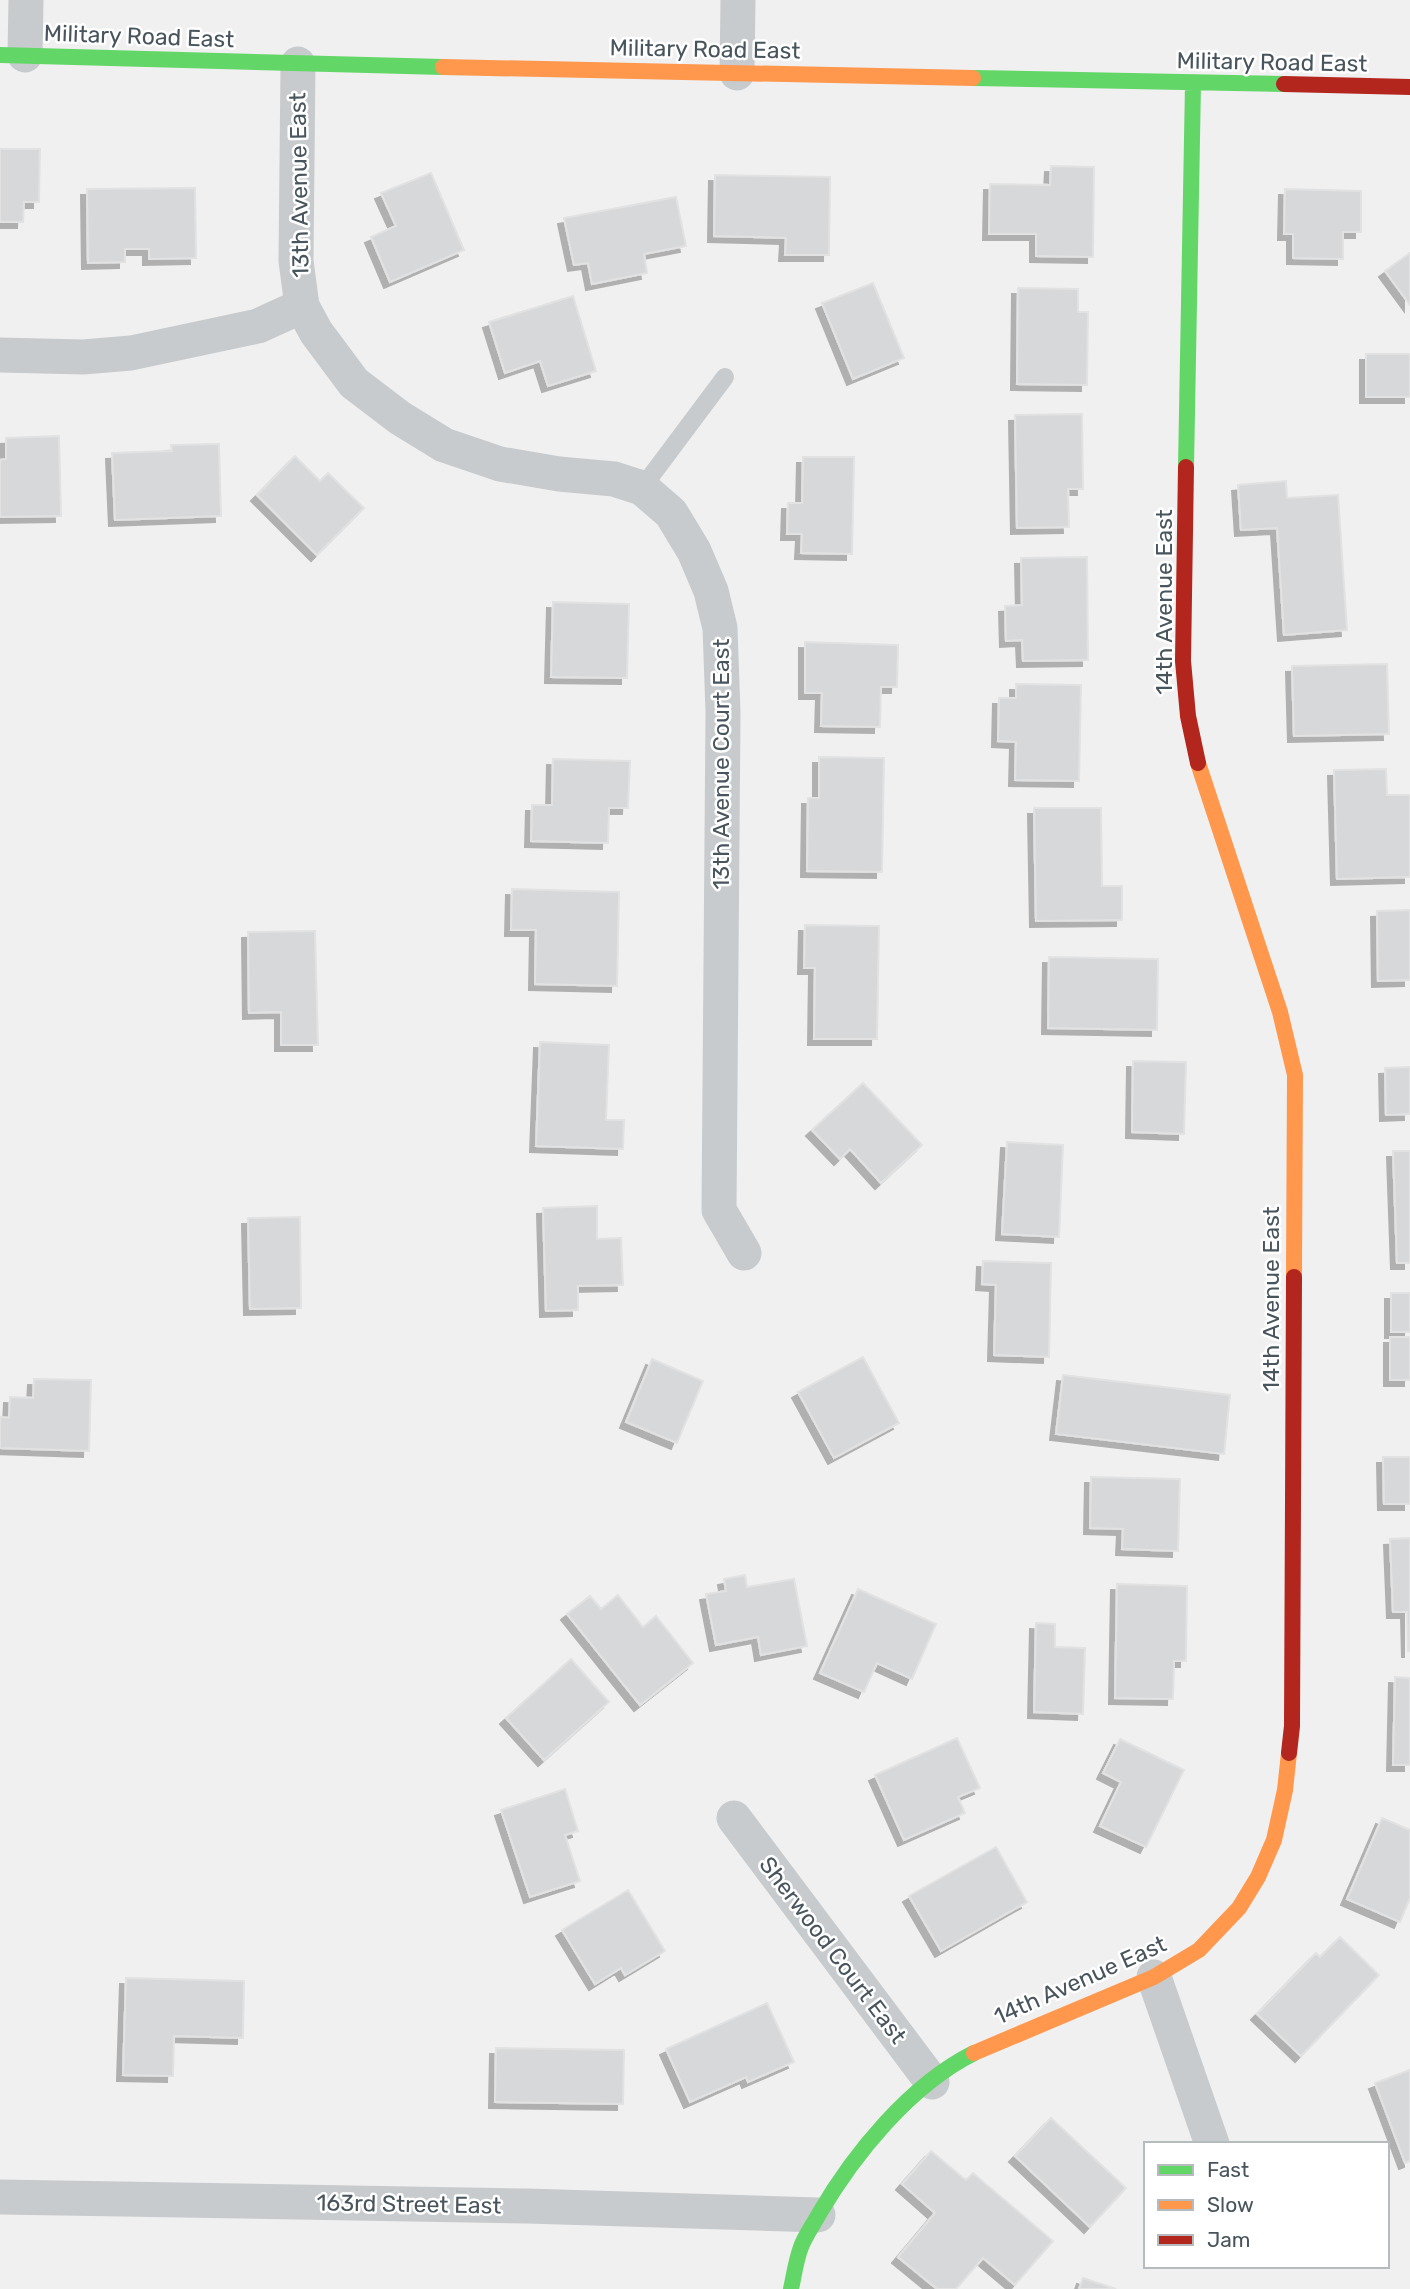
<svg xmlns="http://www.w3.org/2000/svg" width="1410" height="2289" viewBox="0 0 1410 2289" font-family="Rubik,sans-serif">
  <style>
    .building { fill: #d7d8d9; stroke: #e2e2e3; stroke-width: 2; filter: url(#shadow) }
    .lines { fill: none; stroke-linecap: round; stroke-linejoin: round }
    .lane { stroke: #c8cbcd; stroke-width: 18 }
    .street { stroke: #c8cbcd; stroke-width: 35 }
    .fast { stroke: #63d668; stroke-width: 16 }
    .slow { stroke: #ff974d; stroke-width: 16 }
    .jam { stroke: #b3261e; stroke-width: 16 }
    .labels { text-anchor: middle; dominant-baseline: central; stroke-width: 5; stroke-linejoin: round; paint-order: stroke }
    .street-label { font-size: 23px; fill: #48555c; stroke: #fff }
  </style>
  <defs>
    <filter id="shadow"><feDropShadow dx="-6" dy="6" stdDeviation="0" flood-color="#0004"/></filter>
  </defs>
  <rect width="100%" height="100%" fill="#f1f0f0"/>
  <path class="building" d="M0,149H40L39,202H24L23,222H0Z
    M1051,166L1094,167L1093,257L1036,256V234H989L990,184L1050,185Z
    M431,173L464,250L390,282L371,237L396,226L381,193Z
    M715,175L830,177L829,255H785L786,238L714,236Z
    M195,188L196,258L149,259V249H125V262L88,263L87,189Z
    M1285,189L1361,191V232H1343V259L1293,258V234H1284Z
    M676,197L686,246L644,254L647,273L592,284L588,263L574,265L564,218Z
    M1410,253V305L1385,271Z
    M873,283L904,358L853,379L822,303Z
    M1018,288L1078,289V312H1088L1087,385L1017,384Z
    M573,296L596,371L548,386L540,361L505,373L489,322Z
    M1366,354H1410V397H1366Z
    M1082,414L1083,489H1068L1069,527L1017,528L1015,415Z
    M59,436L61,516L0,517V460L6,459V438Z
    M219,444L221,516L115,520L112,453L172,451L171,445Z
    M295,456L320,481L328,473L364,508L317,555L257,495Z
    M803,457H854L852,554L801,553L802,534H787L788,503H802Z
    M1286,481L1287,498L1338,495L1347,630L1284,635L1277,528L1241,530L1238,485Z
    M1087,557L1088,660L1023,661L1022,640L1006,641L1005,606L1022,605L1021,558Z
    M553,602L629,604L627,678L551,677Z
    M805,642L898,645L897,687H881L880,727L821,726L822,693H805Z
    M1387,664L1389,734L1294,736L1292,666Z
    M1016,684L1081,685L1079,781L1015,780L1016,742L998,741L999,698H1016Z
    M819,757L884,758L882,872L807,871L808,798H819Z
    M553,759L630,761L628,808H609L608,843L531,841L532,805H552Z
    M1386,769L1387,795H1410V877L1337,879L1334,770Z
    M1034,808H1101L1102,886H1122V920L1036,921Z
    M512,889L619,892L617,986L535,984L536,930H511Z
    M1410,910V980L1378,981L1377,911Z
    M805,925L879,926L877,1039H814L815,968H804Z
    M315,931L318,1045H281V1012L249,1013L248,932Z
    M1049,957L1158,959L1157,1030L1048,1028Z
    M540,1042L609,1045L606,1120H624L623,1149L536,1146Z
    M1133,1061L1186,1062L1184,1134L1132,1132Z
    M1410,1067V1114L1386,1115L1385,1068Z
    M863,1083L922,1145L881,1183L850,1149L840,1159L812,1130Z
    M1007,1142L1063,1145L1059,1237L1002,1234Z
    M1393,1151H1410V1263H1397Z
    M597,1206V1239L621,1238L623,1285L578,1286V1310L546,1311L543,1208Z
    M300,1217L301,1308L250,1309L248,1218Z
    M983,1261L1051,1263L1049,1357L994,1355L996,1285L982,1284Z
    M1391,1293H1410V1332H1391Z
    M1390,1337H1410V1380H1390Z
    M863,1357L899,1423L834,1458L798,1392Z
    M652,1359L703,1381L677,1443L626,1422Z
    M1063,1375L1230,1395L1224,1454L1056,1434Z
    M34,1379L91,1380L89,1451L0,1448V1417L9,1418L10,1397L33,1398Z
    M1383,1457H1410V1504H1384Z
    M1091,1477L1180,1479L1178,1551L1122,1549L1123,1529L1090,1528Z
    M1410,1538V1651H1408L1407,1612H1393L1390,1539Z
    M745,1575L747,1587L794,1579L807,1646L761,1655L758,1637L716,1645L706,1594L726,1591L724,1579Z
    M1117,1584L1187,1586L1186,1661H1174L1173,1699L1115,1698Z
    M858,1589L936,1624L912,1679L877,1663L864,1692L820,1673Z
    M618,1595L643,1627L656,1616L693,1663L640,1705L567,1614L590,1596L601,1609Z
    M1036,1623L1055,1624V1647L1085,1648L1083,1714L1034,1712Z
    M571,1659L609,1702L544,1760L506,1718Z
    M1395,1677L1410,1678V1765H1393Z
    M957,1738L980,1788L958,1797L965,1813L904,1840L875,1775Z
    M1120,1739L1184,1770L1146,1847L1100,1826L1121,1782L1103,1773Z
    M565,1789L578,1831L565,1835L580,1881L530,1897L501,1810Z
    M1382,1818L1410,1830V1898L1400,1922L1347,1899Z
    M996,1847L1027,1902L941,1951L909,1896Z
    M628,1890L665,1951L625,1975L621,1968L595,1984L562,1930Z
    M1340,1937L1379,1975L1301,2056L1257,2014L1316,1953L1320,1957Z
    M126,1978L244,1981L243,2038L174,2036L173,2076L123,2075Z
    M767,2003L794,2062L748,2082L746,2077L690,2102L666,2049Z
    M496,2048L624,2050L623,2104L495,2102Z
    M1410,2070V2161L1405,2163L1375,2083Z
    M1051,2118L1126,2188L1090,2227L1015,2156Z
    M931,2151L966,2180L973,2173L1053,2241L1015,2285L983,2258L956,2289H937L898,2257L935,2213L902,2184Z
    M1083,2278L1116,2289H1079Z"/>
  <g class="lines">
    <path class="lane" d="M642,488L725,377"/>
    <path class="street" d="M25,55L26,0
      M298,64L296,261L302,306L316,332L354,383L400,418L444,445L500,464L559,474L614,479L642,488L671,513L694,551L711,591L720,628L723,712L719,1210L744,1253
      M737,73L738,0
      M0,355L83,357L131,353L258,326L302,306
      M734,1818L932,2082
      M1154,1977L1212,2144
      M0,2197L527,2206L818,2215"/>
    <path class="fast" d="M0,55L443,67
      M973,78L1284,84
      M1186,467L1193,84
      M791,2289C794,2275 796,2260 801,2247C805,2236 813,2225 819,2214C854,2154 910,2085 974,2053"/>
    <path class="slow" d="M443,67L973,78
      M1198,763L1280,1012L1295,1075L1294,1277
      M974,2053L1154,1977L1199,1950L1239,1908L1258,1877L1274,1840L1285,1790L1289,1753"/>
    <path class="jam" d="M1284,84L1410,87
      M1186,467L1183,661L1188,716L1198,763
      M1289,1753L1292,1726L1294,1277"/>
  </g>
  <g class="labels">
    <g class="street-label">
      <text transform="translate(139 36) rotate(2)">Military Road East</text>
      <text transform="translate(705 49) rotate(1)">Military Road East</text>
      <text transform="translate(1272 62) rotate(1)">Military Road East</text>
      <text transform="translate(299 185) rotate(-91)">13th Avenue East</text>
      <text transform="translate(1164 602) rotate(-90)">14th Avenue East</text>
      <text transform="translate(721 764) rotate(-90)">13th Avenue Court East</text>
      <text transform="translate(1271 1299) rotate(-90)">14th Avenue East</text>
      <text transform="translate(833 1950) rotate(53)">Sherwood Court East</text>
      <text transform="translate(1080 1980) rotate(-24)">14th Avenue East</text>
      <text transform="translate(409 2204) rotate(1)">163rd Street East</text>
    </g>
  </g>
  <rect x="1144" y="2142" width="245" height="126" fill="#ffffff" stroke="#b6bbbe" stroke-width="2"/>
  <rect x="1158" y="2165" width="35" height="10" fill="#63d668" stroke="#b6bbbe" stroke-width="2"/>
  <text x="1207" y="2177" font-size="21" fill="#48555c">Fast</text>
  <rect x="1158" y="2200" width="35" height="10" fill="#ff974d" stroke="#b6bbbe" stroke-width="2"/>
  <text x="1207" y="2212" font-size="21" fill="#48555c">Slow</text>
  <rect x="1158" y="2235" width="35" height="10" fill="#b3261e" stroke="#b6bbbe" stroke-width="2"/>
  <text x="1207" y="2247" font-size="21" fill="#48555c">Jam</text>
</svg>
